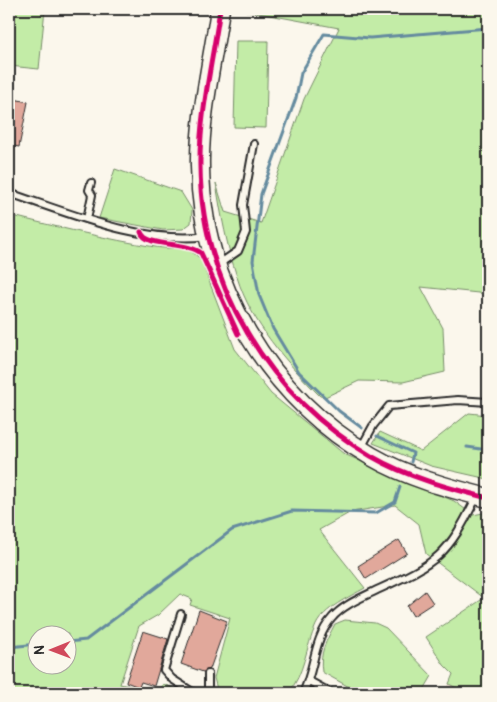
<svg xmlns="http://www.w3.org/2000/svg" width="497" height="702" viewBox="0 0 497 702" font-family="Pangolin,sans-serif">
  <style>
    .built { fill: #f3dfd4 }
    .green { fill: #c3eca7; stroke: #778c69; fill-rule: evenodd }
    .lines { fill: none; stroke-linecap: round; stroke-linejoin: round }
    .stream { stroke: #658b9f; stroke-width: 3 }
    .building { fill: #e1a89b; stroke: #2b2b2b }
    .lane-casing { stroke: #2b2b2b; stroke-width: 10 }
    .secondary-casing { stroke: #2b2b2b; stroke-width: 21 }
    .lane { stroke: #fbf7ec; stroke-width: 6 }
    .secondary { stroke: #fbf7ec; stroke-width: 18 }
    .cycleway-casing { stroke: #fbf7ec; stroke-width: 8 }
    .cycleway { stroke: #d6006c; stroke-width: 5 }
  </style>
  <rect width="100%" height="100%" fill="#fbf7ec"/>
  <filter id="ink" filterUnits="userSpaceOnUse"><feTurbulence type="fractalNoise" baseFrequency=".02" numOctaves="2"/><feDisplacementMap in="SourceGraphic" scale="10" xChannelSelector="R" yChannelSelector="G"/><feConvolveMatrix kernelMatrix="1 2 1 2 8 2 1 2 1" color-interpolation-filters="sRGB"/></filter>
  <g filter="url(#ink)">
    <path class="built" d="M449,684L466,693H444Z"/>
    <path class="green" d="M9,9H45L39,69L9,66Z
      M237,9H488V294L421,287L443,328L445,372L403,382L359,381L325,397L320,396C287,363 251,323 237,277C227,246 221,215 216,183L225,212L261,223L304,99L339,28Z
      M236,41H268L266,128L234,127Z
      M115,169L181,192L192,210L191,223L183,229L163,230L99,218Z
      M9,215C57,227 106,239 155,247C173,250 189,245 201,260L235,349L271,394L344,454L454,501L473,515L488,512V693H466L449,684L453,674L444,665L426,637L484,598L426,554L419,524L395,505L351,512L319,530L365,588C349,597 324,608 316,625C305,648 305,674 288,693H218L214,678L230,618L190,605L192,599L180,594L158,615L139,626L120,684L157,692L163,684L185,693H9ZM38,634H68V664H38Z
      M469,413L488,415V479L431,466L373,443L380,432L421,451Z
      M345,620L375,623L386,628L432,676L422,693H360L322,672C319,653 326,641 335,624Z"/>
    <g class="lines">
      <path class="stream" d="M362,428L339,411L299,372L273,329L259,295L253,261L261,194L296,98L301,73L324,34L370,38L488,28
        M377,436L413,453L411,462
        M467,447L488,450
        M68,642L86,640L232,530L292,511L376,513L395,502L400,487
        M9,647L38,644"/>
    </g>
    <path class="building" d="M9,98L28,102L19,147L9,145Z
      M399,540L407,553L366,579L358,566Z
      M425,591L433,603L413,616L407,606Z
      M199,610L227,621L210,669L203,672L181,664Z
      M143,631L168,639L154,686L141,682L139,687L126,682Z"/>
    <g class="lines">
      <defs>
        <path id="lane" d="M9,193C69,213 144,245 207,236
          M87,219L92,195L89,190L91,183
          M219,264L238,251L246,232L243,205L254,144
          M361,448L373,426L389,406L458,400L488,402
          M181,614L164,670L172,679L194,693
          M309,681L331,693
          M208,693V674
          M303,693C315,669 313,639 332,618C343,605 361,598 377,590C438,562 447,557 477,496"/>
        <path id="secondary" d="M220,9C213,59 199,116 200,166C201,284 269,397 371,456C407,477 448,488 488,498"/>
      </defs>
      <use href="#lane" class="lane-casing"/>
      <use href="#secondary" class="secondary-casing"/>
      <use href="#lane" class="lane"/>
      <use href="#secondary" class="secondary"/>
      <defs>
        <path id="cycleway" d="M220,9C213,59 199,116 200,166C201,284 269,397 371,456C407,477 448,488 488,498
          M141,232C146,248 187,241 201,253L238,334"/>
      </defs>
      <use href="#cycleway" class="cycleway-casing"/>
      <use href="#cycleway" class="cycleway"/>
    </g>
  </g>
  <rect width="497" height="702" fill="none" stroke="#fbf7ec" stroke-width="30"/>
  <rect x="15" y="15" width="467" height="672" fill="none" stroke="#2b2b2b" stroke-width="2" filter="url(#ink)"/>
  <g transform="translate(52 650) rotate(269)"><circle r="24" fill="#fbf7ec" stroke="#a8a59f"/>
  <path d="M0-4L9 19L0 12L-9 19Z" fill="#d1495b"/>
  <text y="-8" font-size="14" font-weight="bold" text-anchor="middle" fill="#2b2b2b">N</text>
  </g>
</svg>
